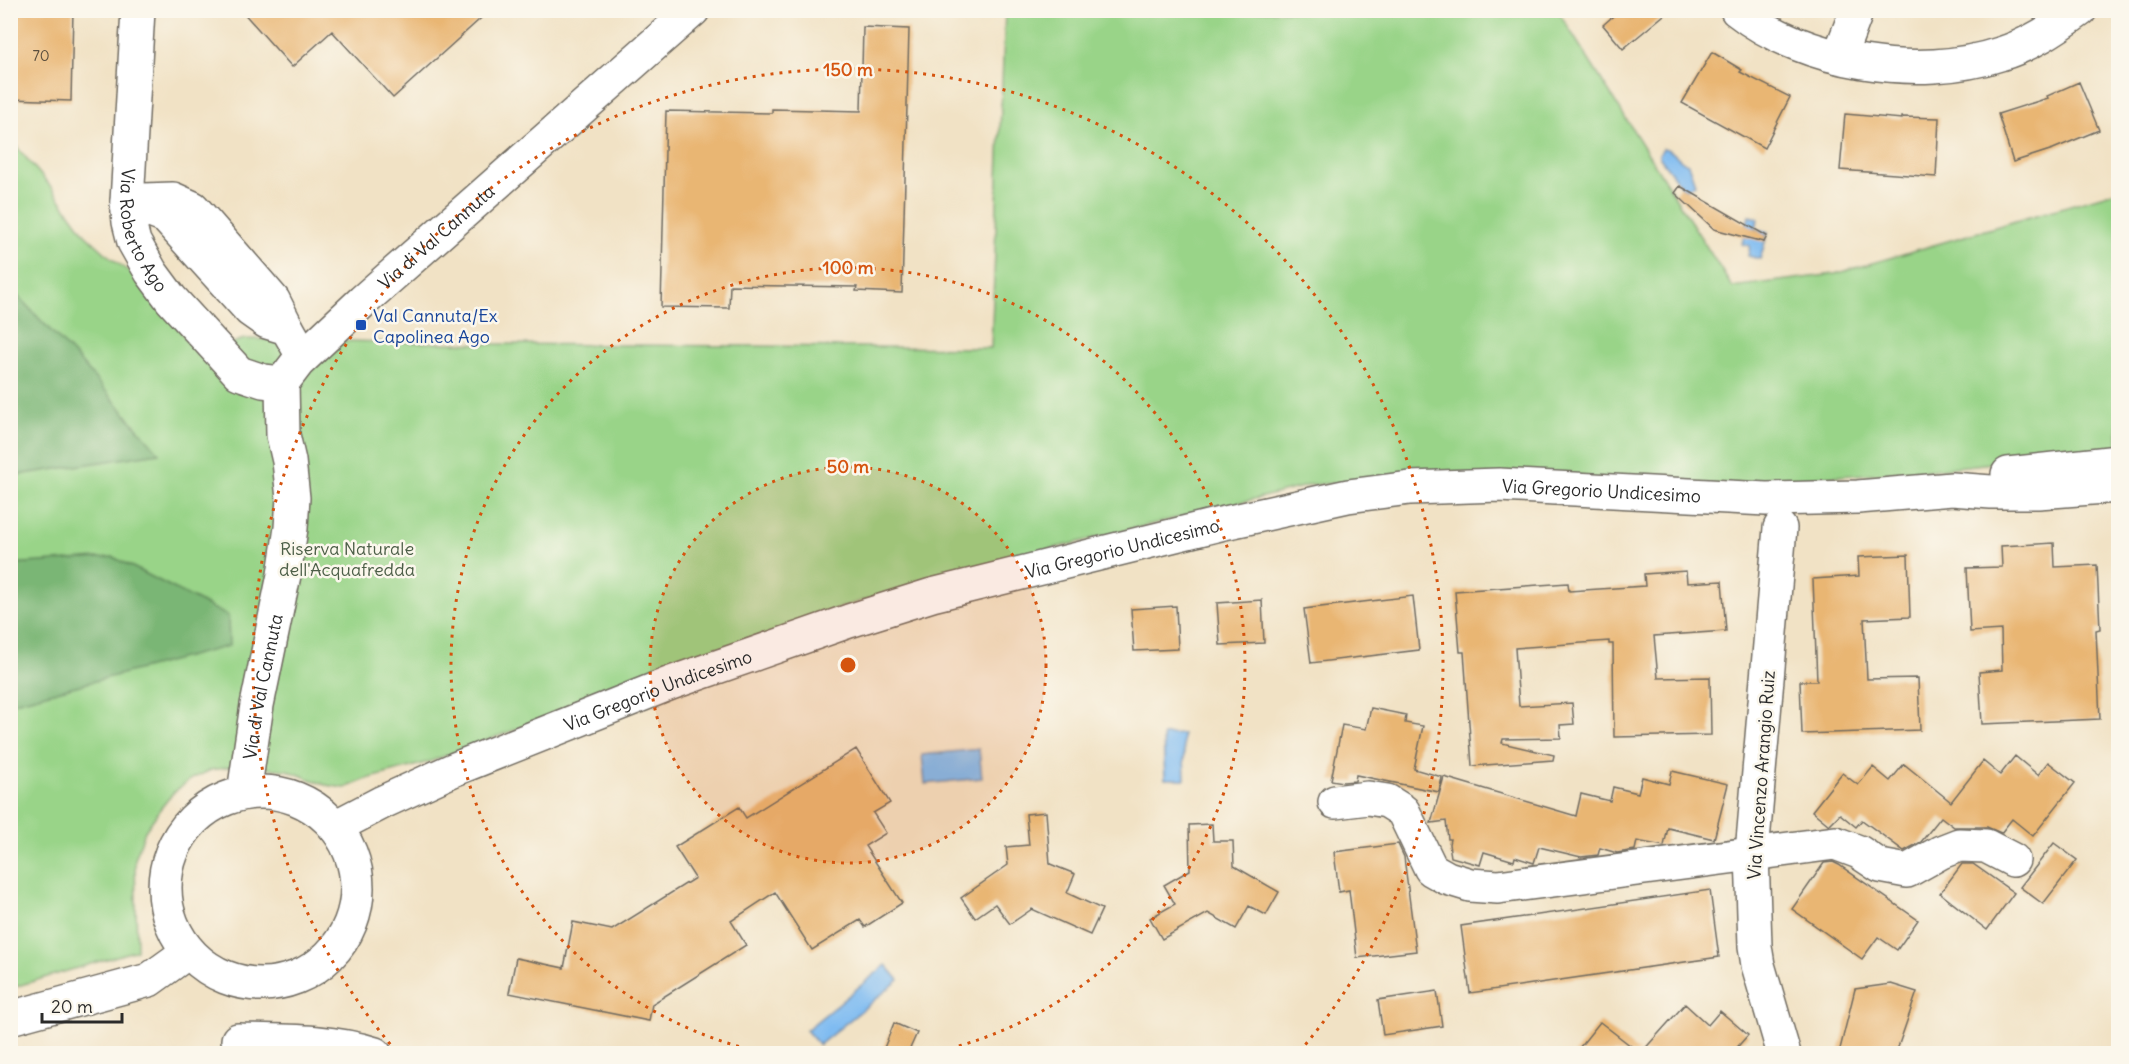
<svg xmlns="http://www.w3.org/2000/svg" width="2129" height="1064" viewBox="0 0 2129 1064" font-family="Delius,sans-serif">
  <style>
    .green { fill: #99d488; stroke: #62805a; stroke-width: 1.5 }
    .forest { fill: #7ab674; stroke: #527050; stroke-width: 1.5 }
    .water { fill: #7fbbf1; stroke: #55738e; stroke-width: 1.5 }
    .building { fill: #e9b673 }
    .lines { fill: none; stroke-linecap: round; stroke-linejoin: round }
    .minor-casing { stroke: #706b61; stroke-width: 36 }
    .minor { stroke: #fff; stroke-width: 33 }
    .ring { fill: none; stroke: #d5540f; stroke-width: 3; stroke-dasharray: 3 6 }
    .transit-dot { fill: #1a4fb4; stroke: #fbf7ec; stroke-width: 2 }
    .labels { text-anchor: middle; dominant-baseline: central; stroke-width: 5; stroke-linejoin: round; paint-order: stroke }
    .number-label { font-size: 15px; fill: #5a4e3d }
    .street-label { font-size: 18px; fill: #2b2b2b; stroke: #fbf7ec }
    .transit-label { font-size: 18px; fill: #164399; stroke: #fbf7ec; text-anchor: start }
    .park-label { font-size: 18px; fill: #4c5e47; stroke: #fbf7ec }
    .centre { fill: #d5540f; stroke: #fbf7ec; stroke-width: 3 }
    .ring-label { font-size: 18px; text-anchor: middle; font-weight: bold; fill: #d5540f; stroke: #fbf7ec; stroke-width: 5; stroke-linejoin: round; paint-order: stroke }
  </style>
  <rect width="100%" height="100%" fill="#fbf7ec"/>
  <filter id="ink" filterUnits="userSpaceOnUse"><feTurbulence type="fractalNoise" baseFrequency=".0167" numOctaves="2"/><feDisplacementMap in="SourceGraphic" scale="12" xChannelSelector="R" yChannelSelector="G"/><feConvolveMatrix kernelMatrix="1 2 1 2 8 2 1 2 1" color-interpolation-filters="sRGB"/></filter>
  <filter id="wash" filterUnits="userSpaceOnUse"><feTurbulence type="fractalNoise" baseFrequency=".008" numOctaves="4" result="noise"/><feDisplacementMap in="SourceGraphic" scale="24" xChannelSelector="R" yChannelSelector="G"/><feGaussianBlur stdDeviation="1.35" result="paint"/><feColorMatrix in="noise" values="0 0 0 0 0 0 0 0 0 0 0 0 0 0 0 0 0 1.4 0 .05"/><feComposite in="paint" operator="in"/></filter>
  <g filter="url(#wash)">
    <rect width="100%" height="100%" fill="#f1e2c5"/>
    <path class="green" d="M1005,11H1558L1732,287L1835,274L2118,191V449L1921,471L1804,478L1765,487L1441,475L1311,485L1002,561L848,605L429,762L367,779L345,788L325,785L287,770L252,767H230L211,770L191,779L173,793L161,808L145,831L135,859L137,950L11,988L10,139L51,187L85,234L111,258L142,281L199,355L244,339L495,344L991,348Z"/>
    <path class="forest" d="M11,289L79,360L159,453L11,476Z
      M113,557L228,616L229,646L11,703V564Z"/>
    <path class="water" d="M1663,148C1674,149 1678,161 1688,164L1695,184L1686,189L1683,188L1660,158L1659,155Z
      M1749,216L1758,218L1756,229L1768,232L1760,259L1748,256L1750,246L1742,244Z
      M1183,734L1185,779H1165L1163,735Z
      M979,749L982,778L925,784L922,755Z
      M886,965L899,980L819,1045L806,1030Z"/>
    <g id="blocks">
      <path class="building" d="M10,10H73L71,101L10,99Z
        M241,10H490L393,98L332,31L292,67Z
        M1620,10H1670L1623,49L1603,25Z
        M863,27L909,29L902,293L856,291L857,287L730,285L729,308L661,307L666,111L772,113V109L861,111Z
        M1712,52L1742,70L1740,72L1790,97L1764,148L1682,103Z
        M2079,82L2099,130L2053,149L2013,162L1998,114L2048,98L2047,96Z
        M1845,114L1902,119V117L1939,118L1936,177L1840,170Z
        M1680,186L1767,236L1764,242L1714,229L1675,193Z
        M2054,543L2055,567L2097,565L2100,629L2096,630L2100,719L1982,724L1979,672L2002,670L2001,630L1970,632L1967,568L2002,567L2001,546Z
        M1908,555L1910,617L1864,619L1867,679L1918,678L1920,730L1802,734L1800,681H1817L1813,579L1859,576L1858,557Z
        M1686,571L1687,583L1722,581L1726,631L1654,636L1658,678L1710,677L1711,735L1614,737L1613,644H1609V641L1515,648L1519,706L1572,703L1574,724L1560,725L1561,738L1503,739L1502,743L1554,755L1553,760L1472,766L1464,652H1460L1455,591L1568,583L1569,591L1645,586L1644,574Z
        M1413,596L1419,650L1311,663L1304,609Z
        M1262,600L1264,643L1220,645L1217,603Z
        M1176,606L1178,649L1134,651L1131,609Z
        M1371,708L1406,715L1405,723L1423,726L1414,769L1442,777L1439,792L1356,775L1355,781L1343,782L1331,780L1342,725L1366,729Z
        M856,749L890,803L873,813L886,833L865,846L902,903L865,927L860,920L812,950L775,892L731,921L746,945L652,1004L649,1021L509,993L516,958L564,968L573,922L612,930L695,878L675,847L739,807L746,818Z
        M2015,756L2038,775L2048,762L2075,783L2033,836L2012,819L2001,833L1987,827H1954L1941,817L1921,842L1904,851L1862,820L1856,827L1840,814L1829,825L1812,811L1842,773L1858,785L1873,767L1890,781L1904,764L1951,802L1983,761L2000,775Z
        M1672,771L1728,784L1714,839L1668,828L1664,846L1637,841L1635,850L1617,853L1600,848L1598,855L1581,857L1539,847L1534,863L1515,857L1514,861L1484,852L1480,865L1451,857L1449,844L1450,839H1448L1446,821L1431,823L1444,777L1576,816L1581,794L1610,801L1613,787L1638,793L1642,777L1669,784Z
        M1046,812L1050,864L1075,874L1067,893L1102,909L1090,935L1032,909L1010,924L995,904L975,918L961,898L1008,865L1006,847L1029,845L1026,814Z
        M1212,824L1213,841H1233L1234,866L1279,892L1266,915L1249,906L1236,929L1208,913L1162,939L1150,918L1175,904L1164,885L1190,870L1189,825Z
        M2054,843L2077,860L2043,904L2020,887Z
        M1398,844L1404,857L1416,951L1357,958L1349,890L1339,892L1334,852Z
        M1833,862L1839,865L1918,920L1897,950L1878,937L1862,959L1792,909L1824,863Z
        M1962,864H1973L2014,893L1987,930L1940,893Z
        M1710,890L1719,957L1470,993L1461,926Z
        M1891,984L1917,992L1896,1053H1839L1855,989Z
        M1437,991L1442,1026L1383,1035L1378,1000Z
        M1685,1004L1708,1025L1720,1011L1748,1035L1732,1053H1641Z
        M1600,1022L1640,1053H1575Z
        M894,1023L917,1033L908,1053H882Z"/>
    </g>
  </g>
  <g filter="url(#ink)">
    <use href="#blocks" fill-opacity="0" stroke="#706b61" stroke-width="1.5"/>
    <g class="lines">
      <defs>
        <g id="minor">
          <path id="s1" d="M138,10L127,202L129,222L134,242L151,272L171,299L239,373L263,381L282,383"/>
          <path d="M1737,10C1804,63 1919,81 2000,54C2030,45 2055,28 2080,10"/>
          <path d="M1839,57L1857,10"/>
          <path d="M144,200L173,199L193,208L273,300L287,328"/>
          <path d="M127,202L166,217L250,310L267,322L287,328L303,356"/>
          <path d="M2008,474L2118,462"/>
          <path d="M1780,528L1752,853L1755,946L1758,965L1784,1054"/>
          <circle cx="261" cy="888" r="96"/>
          <path id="s2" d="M244,793L257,705L284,575L291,528L293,498L289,461L283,435L282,383L298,362L363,301L693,10"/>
          <path d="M1335,802L1368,798L1387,801L1403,811L1431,869L1447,878L1470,885L1498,887L1835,843L1859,852L1880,866L1907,871L1941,852L1959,845L1986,846L2013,860"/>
          <path id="s3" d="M335,827L383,802L455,769L671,683L849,621L932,595L1220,524L1348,496L1410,488L1499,485L1766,499L1858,497L1952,489L1991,492H2038L2118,486"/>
          <path d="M10,1018L149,980L188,952"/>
          <path d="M238,1040C284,1041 331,1040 375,1054"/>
        </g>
      </defs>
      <use href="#minor" class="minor-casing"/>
      <use href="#minor" class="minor"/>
    </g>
  </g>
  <circle cx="848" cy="665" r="198" fill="#d5540f" fill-opacity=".12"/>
  <g class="ring">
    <circle cx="848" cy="665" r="198"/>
    <path d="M765 1053A397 397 0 1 1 931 1053"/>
    <path d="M396 1051A595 595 0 1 1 1300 1051"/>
  </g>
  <rect class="transit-dot" x="355" y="319" width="12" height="12" rx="3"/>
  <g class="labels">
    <g class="number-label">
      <text x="41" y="55">70</text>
    </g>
    <g class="street-label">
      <text stroke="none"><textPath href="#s1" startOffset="224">Via Roberto Ago</textPath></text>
      <text stroke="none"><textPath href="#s2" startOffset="628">Via di Val Cannuta</textPath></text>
      <text stroke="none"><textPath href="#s3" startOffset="1323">Via Gregorio Undicesimo</textPath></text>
      <text stroke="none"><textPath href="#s3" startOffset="837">Via Gregorio Undicesimo</textPath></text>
      <text stroke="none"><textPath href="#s2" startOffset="108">Via di Val Cannuta</textPath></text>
      <text stroke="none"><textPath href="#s3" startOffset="351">Via Gregorio Undicesimo</textPath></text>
      <text transform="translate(1761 775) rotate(-86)">Via Vincenzo Arangio Ruiz</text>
    </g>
    <g class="transit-label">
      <text x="373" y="315">Val Cannuta/Ex<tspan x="373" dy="21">Capolinea Ago</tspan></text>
    </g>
    <g class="park-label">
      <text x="347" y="548">Riserva Naturale<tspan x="347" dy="21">dell'Acquafredda</tspan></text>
    </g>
  </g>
  <circle cx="848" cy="665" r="9" class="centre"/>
  <g class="ring-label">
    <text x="848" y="76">150 m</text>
    <text x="848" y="274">100 m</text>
    <text x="848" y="473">50 m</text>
  </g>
  <rect width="2129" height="1064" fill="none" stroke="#fbf7ec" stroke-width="36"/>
  <path d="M42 1013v9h80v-9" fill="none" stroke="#2b2b2b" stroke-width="3"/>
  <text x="51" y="1013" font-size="18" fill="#2b2b2b" stroke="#fbf7ec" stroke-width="4.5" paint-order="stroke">20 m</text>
</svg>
